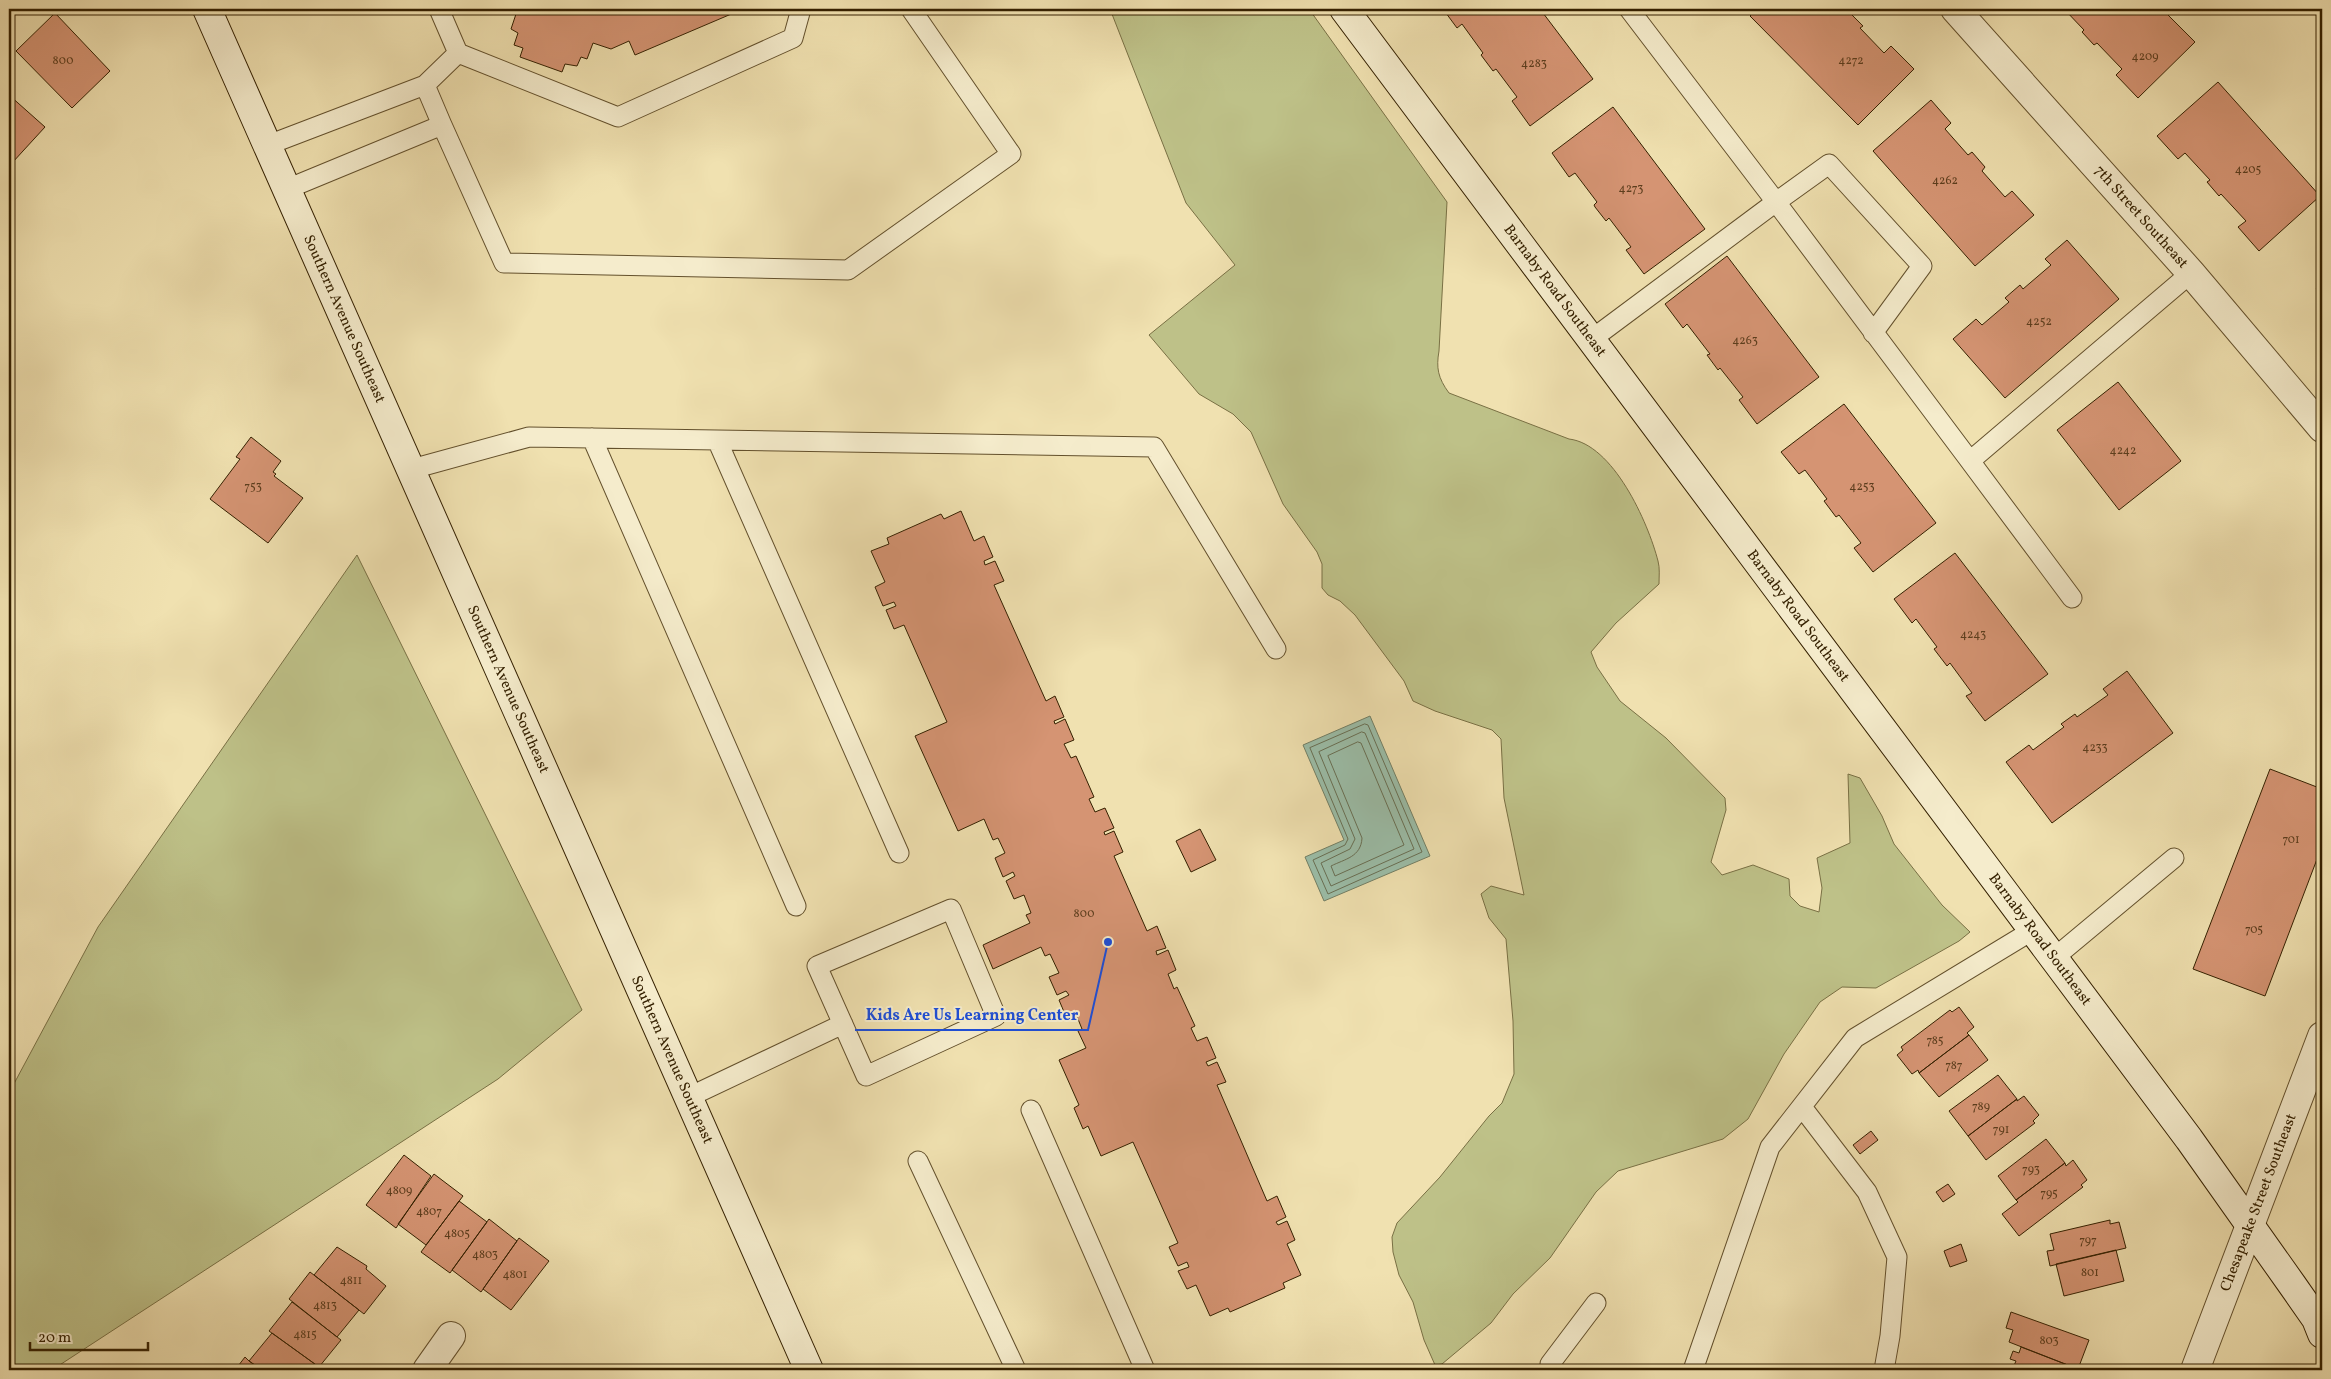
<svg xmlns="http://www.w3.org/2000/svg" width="2331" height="1379" viewBox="0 0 2331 1379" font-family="Vollkorn,serif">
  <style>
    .green { fill: #bec188; stroke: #797044 }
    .water { fill: #9bbea9; stroke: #727f65 }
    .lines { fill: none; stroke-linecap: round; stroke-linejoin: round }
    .shore { stroke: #686f54; stroke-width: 1 }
    .building { fill: #d59473; stroke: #342000 }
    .lane-casing { stroke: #63502c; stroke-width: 21 }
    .street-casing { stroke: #63502c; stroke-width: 30 }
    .secondary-casing { stroke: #342000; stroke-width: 30 }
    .lane { stroke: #f5eccc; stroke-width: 19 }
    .street { stroke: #f5eccc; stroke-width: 28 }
    .secondary { stroke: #f5eccc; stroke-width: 28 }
    .labels { text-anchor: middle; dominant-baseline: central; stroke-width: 4; stroke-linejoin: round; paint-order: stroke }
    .number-label { font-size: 12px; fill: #5c3d1d }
    .street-label { font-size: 15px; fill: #342000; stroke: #f5eccc }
    .leader { fill: none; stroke: #1d4ed8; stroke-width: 2 }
    .callout-dot { fill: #1d4ed8; stroke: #f5eccc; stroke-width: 2 }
    .callout-label { font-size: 16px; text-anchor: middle; font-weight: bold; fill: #1d4ed8; stroke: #f5eccc; stroke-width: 4; stroke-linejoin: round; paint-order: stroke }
  </style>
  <rect width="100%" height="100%" fill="#f0e1b0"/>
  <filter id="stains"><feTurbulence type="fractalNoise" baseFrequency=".004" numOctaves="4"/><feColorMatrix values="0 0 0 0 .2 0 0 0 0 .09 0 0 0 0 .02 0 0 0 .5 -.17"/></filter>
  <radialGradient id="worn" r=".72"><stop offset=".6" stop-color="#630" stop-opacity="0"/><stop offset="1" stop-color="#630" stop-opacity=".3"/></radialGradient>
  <path class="green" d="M1110,9H1309L1447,202L1439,351C1436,368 1438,378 1449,393L1569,439C1613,444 1648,522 1658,561C1660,568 1659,576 1659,584L1616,623L1591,652L1597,667L1620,701L1666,738L1725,798L1726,810L1711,862L1722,875L1753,865L1789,879L1790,896L1800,906L1819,912L1822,888L1817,858L1850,843L1848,774L1860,778L1882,816L1894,844L1942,905L1970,932L1959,941L1876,988L1842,987L1820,1002L1784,1054L1748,1119L1723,1139L1618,1171L1596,1192L1550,1258L1513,1294L1491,1323L1442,1364L1435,1365L1424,1340L1413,1302L1399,1275L1393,1252L1392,1237L1397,1223L1440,1177L1489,1116L1502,1103L1514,1074L1513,1021L1506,939L1489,918L1481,894L1491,886L1524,895L1504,798L1501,739L1492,730L1435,711L1413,701L1404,681L1355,615L1340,601L1328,595L1322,588V564L1317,552L1283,504L1251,432L1233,414L1199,394L1149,335L1235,265L1186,203Z
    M357,555L582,1010L498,1079L52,1370H9V1093L98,927Z"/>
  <path class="water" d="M1370,716L1430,856L1324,901L1305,857L1344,840L1303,745Z"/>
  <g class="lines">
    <path class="shore" d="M1365,724L1368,725L1422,852L1328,894L1313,860L1345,845L1348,839L1310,748Z
      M1362,732L1365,733L1414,849L1331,886L1321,863L1350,849L1355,839L1319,752Z
      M1358,742L1361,743L1404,845L1335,876L1331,866C1345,859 1361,857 1362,838L1328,756Z"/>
  </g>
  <path class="building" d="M502,9H743L635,55L629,41L611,49L593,43L587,59L581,57L577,66L565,64L562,72L520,57L523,48L514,45L518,33L511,29L516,14Z
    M1443,9H1540L1593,79L1530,126L1512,101L1517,97L1496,69L1493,71L1481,55L1483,53L1462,24L1457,28Z
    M1757,9H1840L1845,14L1848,11L1863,26L1860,28L1884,53L1891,46L1914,69L1858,125L1750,16Z
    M2064,9H2162L2195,42L2138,98L2116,75L2122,69L2097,43L2094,45L2082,32L2084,30Z
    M55,13L110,71L72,108L16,51Z
    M2218,82L2320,196L2259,251L2238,227L2246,221L2221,194L2219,196L2207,182L2210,180L2185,153L2178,159L2157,136Z
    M9,95L45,127L12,163L9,160Z
    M1931,100L1951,123L1945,129L1968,155L1972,152L1985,167L1982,171L2005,197L2012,191L2034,215L1975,266L1873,151Z
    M1613,107L1705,229L1644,274L1626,250L1631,247L1609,218L1606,221L1595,207L1594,205L1597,202L1575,173L1569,177L1552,153Z
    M2067,240L2119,299L2005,398L1953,339L1976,319L1982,325L2009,302L2005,298L2020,285L2023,289L2051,265L2045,259Z
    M1727,256L1819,377L1757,424L1739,400L1743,397L1720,368L1718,370L1707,355L1710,354L1687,324L1683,328L1665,304Z
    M2322,282V295L2316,289Z
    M2118,382L2181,461L2119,510L2057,430Z
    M1844,404L1936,523L1873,572L1854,548L1861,543L1839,515L1836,517L1824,501L1827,499L1805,470L1799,474L1781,452Z
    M251,437L281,461L273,472L276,474L274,476L303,498L268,543L210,499L240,459L236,457Z
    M961,511L974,541L984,536L993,557L984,561L985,565L995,561L1004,581L994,585L1046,701L1055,696L1064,717L1054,721L1055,724L1065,719L1074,740L1064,744L1071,758L1076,756L1094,797L1089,799L1095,812L1105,808L1114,828L1104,832L1105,835L1114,831L1123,852L1114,856L1147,931L1157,926L1166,948L1156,951L1157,955L1168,950L1176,970L1168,974L1174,989L1177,987L1195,1026L1191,1028L1197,1041L1207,1037L1216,1058L1206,1062L1208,1066L1217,1062L1226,1082L1217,1085L1267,1201L1277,1196L1286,1217L1276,1222L1278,1225L1287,1221L1295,1240L1287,1244L1301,1275L1283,1283L1285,1288L1230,1312L1228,1308L1210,1316L1196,1285L1187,1289L1178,1271L1189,1267L1187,1262L1178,1266L1169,1247L1178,1243L1133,1142L1101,1156L1088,1126L1083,1129L1074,1108L1079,1105L1059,1060L1086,1048L1078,1031L1082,1029L1076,1014L1067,1019L1059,1000L1069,995L1066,991L1057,995L1049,977L1059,973L1050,954L1045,956L1041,947L993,969L983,945L1030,923L1026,915L1031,913L1024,895L1014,899L1006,881L1015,876L1013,872L1003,877L995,858L1005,853L998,838L993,840L984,819L958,831L915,736L947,722L904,625L894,629L886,610L896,606L894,602L883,606L875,587L885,582L871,551L889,544L887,538L941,514L944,519Z
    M1955,553L2048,674L1985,721L1966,696L1972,693L1950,663L1947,666L1934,649L1937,647L1916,619L1912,623L1894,599Z
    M2127,671L2173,733L2052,823L2006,762L2029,745L2033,750L2064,727L2061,724L2075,714L2077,717L2108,695L2103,689Z
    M2270,769L2322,789V846L2265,996L2193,969Z
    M1200,829L1216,860L1191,872L1176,841Z
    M1959,1007L1974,1027L1967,1033L1969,1035L1919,1073L1918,1070L1912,1074L1897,1055L1903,1050L1901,1047L1950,1010L1952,1012Z
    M1969,1035L1988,1060L1939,1097L1919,1073Z
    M1998,1075L2017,1099L1968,1136L1949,1111Z
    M2024,1096L2039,1115L2033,1121L2035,1123L1986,1160L1968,1136L2017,1099V1101Z
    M1871,1131L1878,1140L1860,1154L1853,1145Z
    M2046,1139L2065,1163L2016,1200L1998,1176Z
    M404,1155L431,1176L396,1228L366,1205Z
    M2073,1160L2087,1180L2081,1185L2083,1187L2019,1236L2002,1214L2018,1202L2016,1200L2065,1163L2066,1166Z
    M434,1174L463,1196L426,1245L398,1224Z
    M1948,1184L1955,1194L1943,1202L1936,1192Z
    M459,1201L487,1222L450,1273L421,1252Z
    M489,1219L517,1241L481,1292L452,1270Z
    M2110,1220V1224L2119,1222L2126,1248L2050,1266L2047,1251L2054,1250L2050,1234Z
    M519,1238L549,1261L511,1310L483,1289Z
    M1961,1244L1967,1261L1950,1267L1944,1251Z
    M337,1247L367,1266L366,1269L386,1286L364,1314L314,1275Z
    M2116,1250L2124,1281L2064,1296L2056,1264Z
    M310,1272L359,1310L337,1337L289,1299Z
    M292,1302L341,1340L319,1367L269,1331Z
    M2011,1312L2089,1340L2078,1369L2009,1342L2013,1330L2006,1328Z
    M272,1333L319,1367L323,1370H262L249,1361Z
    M2021,1347L2078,1369L2077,1370H2012L2016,1361L2010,1359L2013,1351L2019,1353Z
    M245,1357L249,1361L262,1370H235Z"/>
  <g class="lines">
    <defs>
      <path id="lane" d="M1629,9L1776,202L1829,164L1922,266L1873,333
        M458,53L618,117L793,38L801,9
        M425,85L442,125
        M268,145L425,85L458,53L439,9
        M287,189L442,125L504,263L848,270L1011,154L911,9
        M1592,339L1776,202L1970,461L2191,273
        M592,438L796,906
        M717,440L899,853
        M1970,461L2072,598
        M412,469L529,437L1154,447L1276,649
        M951,909L996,1016L866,1076L817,966Z
        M2054,958L2174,858
        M689,1097L843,1024
        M1802,1107L1867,1192L1897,1257L1890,1336L1884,1370
        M1031,1110L1145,1370
        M918,1161L1016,1370
        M1550,1364L1596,1303
        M1693,1370L1770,1147L1855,1038L2033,930"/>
      <g id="street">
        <path id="s1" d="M1955,9L2191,273L2322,428"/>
        <path d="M427,1370L451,1336"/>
        <path id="s2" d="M2195,1370L2322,1036"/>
      </g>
      <g id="secondary">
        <path id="s3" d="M207,9L809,1370"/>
        <path id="s4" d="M1344,9L2189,1139L2293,1286L2316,1319L2322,1334"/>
      </g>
    </defs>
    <use href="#lane" class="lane-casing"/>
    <use href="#street" class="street-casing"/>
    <use href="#secondary" class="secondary-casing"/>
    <use href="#lane" class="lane"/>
    <use href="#street" class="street"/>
    <use href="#secondary" class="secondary"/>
  </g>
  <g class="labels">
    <g class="number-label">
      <text x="2145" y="57">4209</text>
      <text x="63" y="61">800</text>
      <text x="1851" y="61">4272</text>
      <text x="1534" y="64">4283</text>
      <text x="2248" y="170">4205</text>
      <text x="1945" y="181">4262</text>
      <text x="1631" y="189">4273</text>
      <text x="2039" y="322">4252</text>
      <text x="1745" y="341">4263</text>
      <text x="2123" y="451">4242</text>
      <text x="253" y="487">753</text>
      <text x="1862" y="487">4253</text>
      <text x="1973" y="635">4243</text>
      <text x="2095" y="748">4233</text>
      <text x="2291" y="840">701</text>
      <text x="1084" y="914">800</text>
      <text x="2254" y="930">705</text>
      <text x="1935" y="1041">785</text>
      <text x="1954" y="1066">787</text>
      <text x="1981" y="1107">789</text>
      <text x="2001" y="1130">791</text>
      <text x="2031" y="1170">793</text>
      <text x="399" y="1191">4809</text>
      <text x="2049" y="1194">795</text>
      <text x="429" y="1212">4807</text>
      <text x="457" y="1234">4805</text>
      <text x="2088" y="1241">797</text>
      <text x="485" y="1255">4803</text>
      <text x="2090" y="1273">801</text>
      <text x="515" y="1275">4801</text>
      <text x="351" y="1281">4811</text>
      <text x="325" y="1306">4813</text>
      <text x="305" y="1335">4815</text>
      <text x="2049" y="1341">803</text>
    </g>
    <g class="street-label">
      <text stroke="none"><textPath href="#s1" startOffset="279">7th Street Southeast</textPath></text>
      <text stroke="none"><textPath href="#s4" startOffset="352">Barnaby Road Southeast</textPath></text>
      <text stroke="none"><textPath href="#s3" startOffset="339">Southern Avenue Southeast</textPath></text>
      <text stroke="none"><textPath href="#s4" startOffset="758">Barnaby Road Southeast</textPath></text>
      <text stroke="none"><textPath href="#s3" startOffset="744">Southern Avenue Southeast</textPath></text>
      <text stroke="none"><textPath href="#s4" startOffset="1162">Barnaby Road Southeast</textPath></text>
      <text stroke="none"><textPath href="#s3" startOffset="1149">Southern Avenue Southeast</textPath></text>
      <text stroke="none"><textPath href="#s2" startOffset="179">Chesapeake Street Southeast</textPath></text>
    </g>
  </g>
  <path class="leader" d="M1108 942L1088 1030H855"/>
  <circle class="callout-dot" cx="1108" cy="942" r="5"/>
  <g class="callout-label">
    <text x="972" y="1020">Kids Are Us Learning Center</text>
  </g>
  <rect width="2331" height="1379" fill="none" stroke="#f0e1b0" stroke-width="30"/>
  <rect x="10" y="10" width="2311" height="1359" fill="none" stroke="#342000" stroke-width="2.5"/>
  <rect x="15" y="15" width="2301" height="1349" fill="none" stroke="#342000"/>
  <path d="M30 1342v8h118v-8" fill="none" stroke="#342000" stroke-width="2.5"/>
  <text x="38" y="1342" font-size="15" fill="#342000" stroke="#f5eccc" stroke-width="4" paint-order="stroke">20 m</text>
  <rect width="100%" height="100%" filter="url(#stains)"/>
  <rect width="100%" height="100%" fill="url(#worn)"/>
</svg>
